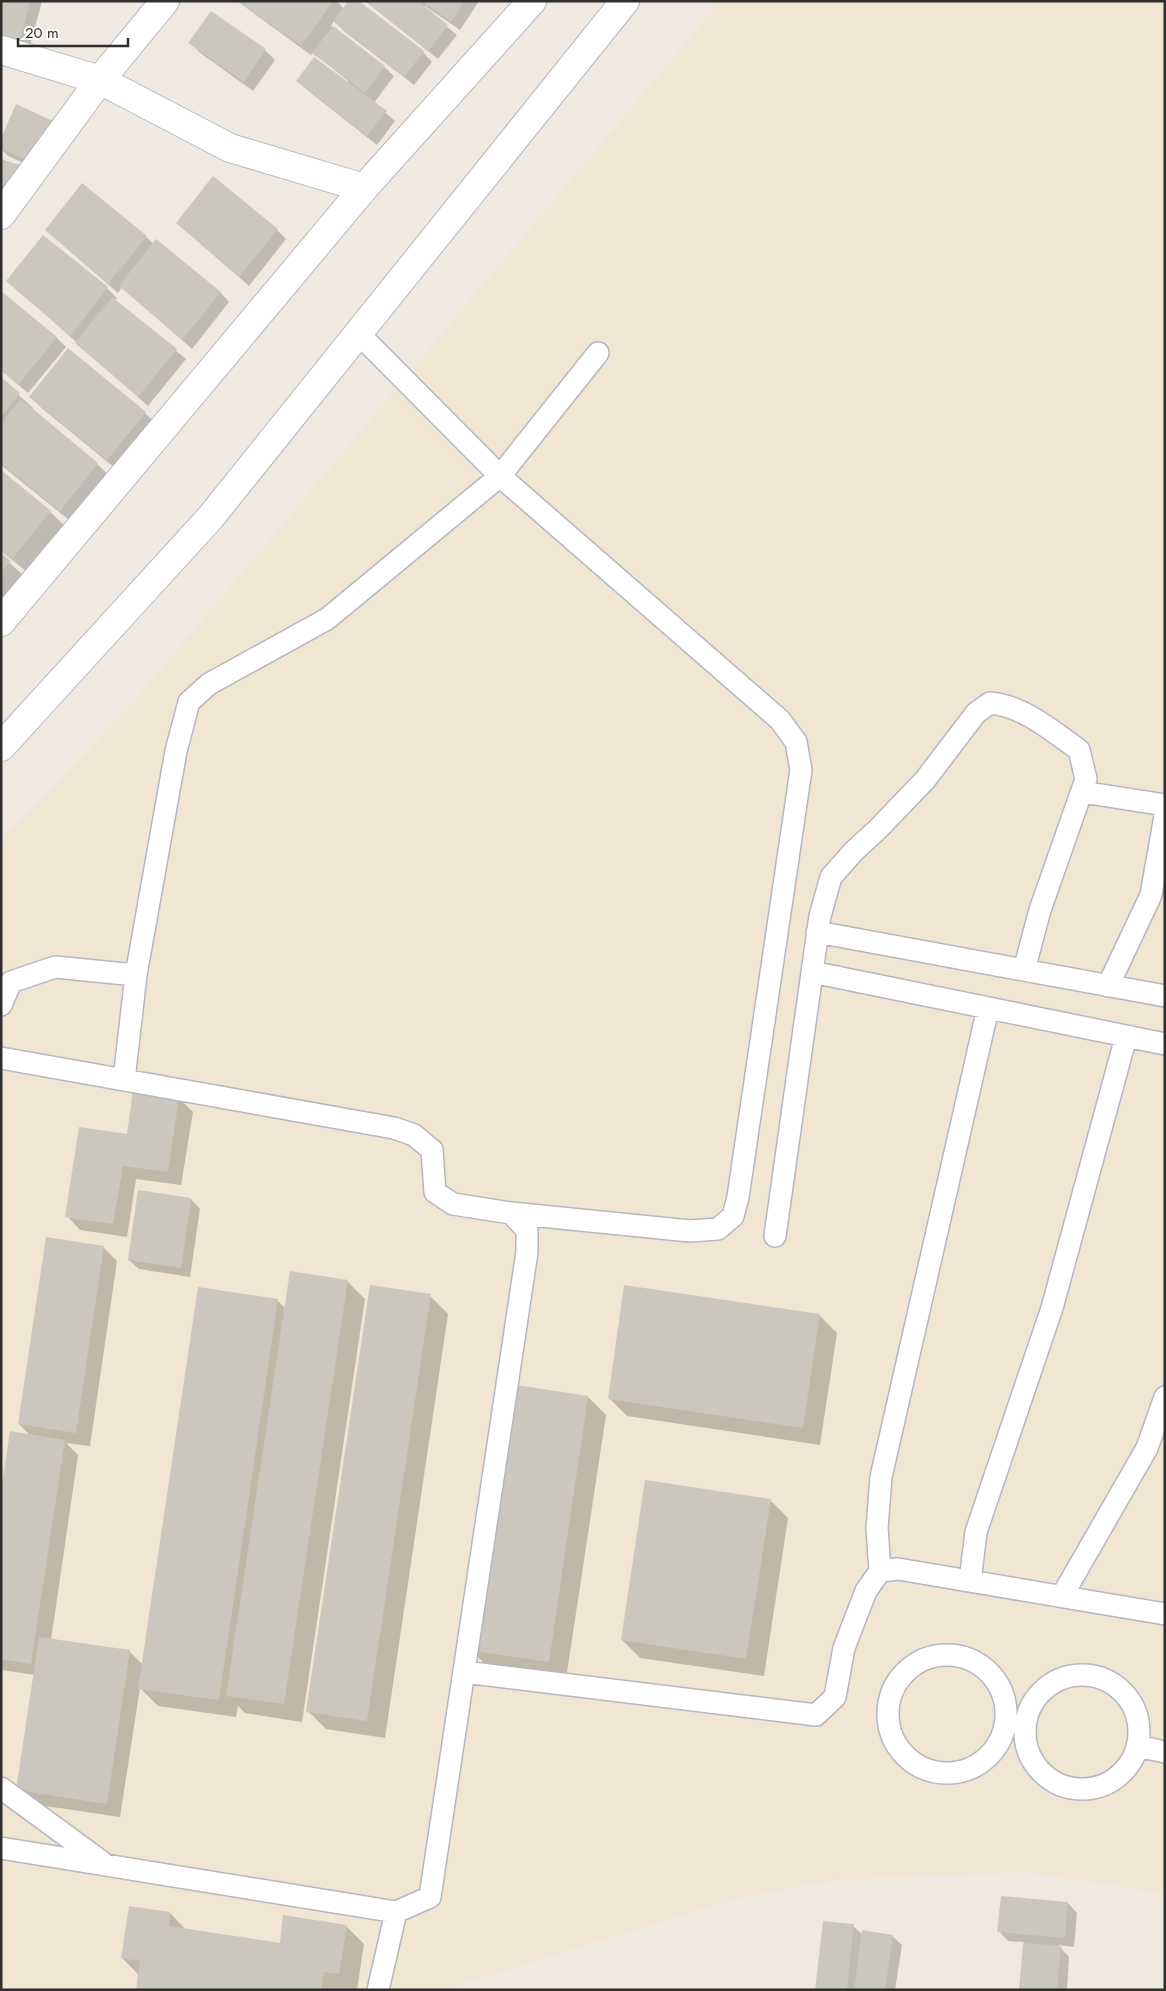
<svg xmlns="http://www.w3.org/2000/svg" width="1166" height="1991" viewBox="0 0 1166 1991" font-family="Jost,sans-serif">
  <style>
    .education { fill: #f0e6d1 }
    .shadow { fill: #0003 }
    .building { fill: #cbc7bf }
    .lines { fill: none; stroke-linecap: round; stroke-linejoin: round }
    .lane-casing { stroke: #b4b7c1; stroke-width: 24 }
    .street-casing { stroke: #b4b7c1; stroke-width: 30 }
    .secondary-casing { stroke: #b4b7c1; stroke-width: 30 }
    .lane { stroke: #fff; stroke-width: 21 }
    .street { stroke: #fff; stroke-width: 28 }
    .secondary { stroke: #fff; stroke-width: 28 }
  </style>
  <rect width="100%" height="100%" fill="#efe9e1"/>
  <path class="education" d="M721,1H1165V1894L1027,1872L837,1880L735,1899L443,1990H1V841L134,702Z"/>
  <path class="shadow" d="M1,1H42L27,57L1,51Z
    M237,1H337L344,9L423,52L432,62L414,85L344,31L334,21L331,26L384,67L394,76L374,103L395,121L377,145L307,90L297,81L347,83L348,81L313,52L311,55Z
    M365,1H479L460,30L425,6L424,8L457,35L438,59Z
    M211,12L265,50L275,60L253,91L199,52L190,42Z
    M1,141L43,172L8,156L1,149Z
    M177,223L277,230L286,239L249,286Z
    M43,236L107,288L117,298L115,300L186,359L148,406L8,281Z
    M146,237L154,244L220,292L229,302L192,349L122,287L118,293L56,239Z
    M56,337L66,347L28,393L1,370Z
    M1,379L33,408L32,410L97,464L111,477L74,524L1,465Z
    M30,397L145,413L159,427L121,473L44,410Z
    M1,471L50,512L64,525L27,572L1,551Z
    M1,555L24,576L1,603Z
    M179,1098L193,1112L181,1185L136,1179L127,1237L80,1230L67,1216L128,1136Z
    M139,1192L191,1199L200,1209L190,1277L139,1269L129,1260Z
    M103,1247L117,1261L90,1446L66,1443L78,1455L51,1640L129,1651L143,1665L199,1289L278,1301L285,1308L347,1281L365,1299L302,1722L245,1713L238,1706L236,1717L158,1706L140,1688L120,1817L32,1804L18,1790L35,1675L1,1670V1499L31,1436L19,1424Z
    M430,1296L448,1314L385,1738L326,1729L308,1711Z
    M819,1315L837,1333L820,1445L627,1416L609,1398Z
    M588,1397L606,1415L566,1679L488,1667L470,1649Z
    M770,1500L788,1518L764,1676L640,1658L622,1640Z
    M1068,1903L1077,1913L1074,1947L1058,1945L1069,1957L1067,1990H1021L1024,1942L1008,1941L999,1931Z
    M170,1913L186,1930L281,1944L346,1926L364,1944L357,1990H137L139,1975L122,1958Z
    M853,1926L863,1935L892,1936L902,1945L895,1990H817Z"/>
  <path class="building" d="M1,1H30L18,49L1,44Z
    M238,1H333L301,46Z
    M348,1H359L424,51L404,77L333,21Z
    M365,1H418L448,25L428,51Z
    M422,1H464L451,22Z
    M211,11L266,49L244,82L188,43Z
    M333,26L385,66L365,93L312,53Z
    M314,57L387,111L367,136L296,81Z
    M16,104L53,121L33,163L1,149V138Z
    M1,159L26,167L1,209Z
    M213,176L278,229L239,277L176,223Z
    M82,183L147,236L108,284L45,230Z
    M43,235L108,287L70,336L6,281Z
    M156,239L221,292L182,340L119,286Z
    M1,291L57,337L18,385L1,370Z
    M112,297L177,349L138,397L75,343Z
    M68,348L146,412L107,460L29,397Z
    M1,377L20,393L1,417Z
    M21,399L98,463L60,511L1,463V423Z
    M1,470L51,511L12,559L1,550Z
    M1,553L11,561L1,572Z
    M133,1090L179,1097L168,1172L123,1166L113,1224L65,1217L79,1127L127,1134Z
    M138,1190L191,1198L181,1268L128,1260Z
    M46,1237L104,1246L76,1433L18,1424Z
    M290,1271L348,1280L284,1704L226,1696Z
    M370,1285L431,1294L367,1721L306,1712Z
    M624,1285L820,1314L803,1428L608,1399Z
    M198,1287L278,1299L219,1700L138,1689Z
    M509,1384L588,1396L549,1662L468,1650Z
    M10,1431L65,1440L31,1664L1,1659V1491Z
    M645,1480L771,1499L746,1659L621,1640Z
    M39,1637L130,1650L107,1804L16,1790Z
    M1001,1896L1068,1902L1065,1938L997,1932Z
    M129,1906L170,1912L169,1926L280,1943L283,1915L347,1925L339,1974L324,1972L321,1990H136L140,1961L121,1958Z
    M823,1921L854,1924L847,1990H815Z
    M862,1930L893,1935L885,1990H854Z
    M1023,1943L1061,1946L1057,1990H1019Z"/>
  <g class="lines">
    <defs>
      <path id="lane" d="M358,333L500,476L780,720L796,742L801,770L738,1197L733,1216L718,1229L690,1231L511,1213
        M1082,792L1165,805
        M817,932L1165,996
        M812,972L1165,1044
        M1108,986L1151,895L1165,816
        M1,1005L11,982L55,967L136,975L176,751L189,702L209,684L327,619L500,476L598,353
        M1,1058L394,1128L414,1135L432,1150L435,1192L453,1204L511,1213L527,1230V1252L430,1897L396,1912L1,1848
        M124,1080L136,975
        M775,1236L820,916L831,877L854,851L877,830L925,780L976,713L990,703C1024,706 1052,731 1079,750L1086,779L1040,910L1024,970
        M880,1571L877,1528L881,1477L988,1008
        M970,1581L976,1532L1052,1308L1126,1037
        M1062,1596L1147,1448L1165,1397
        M888 1714a59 59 0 1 1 118 0a59 59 0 1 1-118 0Z
        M464,1672L816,1715L835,1697L844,1648L866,1591L880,1571L898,1569L1165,1614
        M1025 1732a57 57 0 1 1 114 0a57 57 0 1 1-114 0Z
        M1137,1746L1165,1752
        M1,1788L102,1862
        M378,1990L396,1912"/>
      <path id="street" d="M1,50L100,80L230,148L364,188
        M1,215L100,80L165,1"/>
      <path id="secondary" d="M1,622L364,188L532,1
        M1,747L210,518L625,1"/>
    </defs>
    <use href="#lane" class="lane-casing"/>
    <use href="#street" class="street-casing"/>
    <use href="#secondary" class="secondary-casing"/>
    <use href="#lane" class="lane"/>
    <use href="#street" class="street"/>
    <use href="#secondary" class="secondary"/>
  </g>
  <rect width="1166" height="1991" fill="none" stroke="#2e2e2e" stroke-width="5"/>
  <path d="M18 38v8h110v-8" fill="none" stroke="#2e2e2e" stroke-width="2.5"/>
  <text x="25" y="38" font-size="15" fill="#2e2e2e" stroke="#ffffff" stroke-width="4" paint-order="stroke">20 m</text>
</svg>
